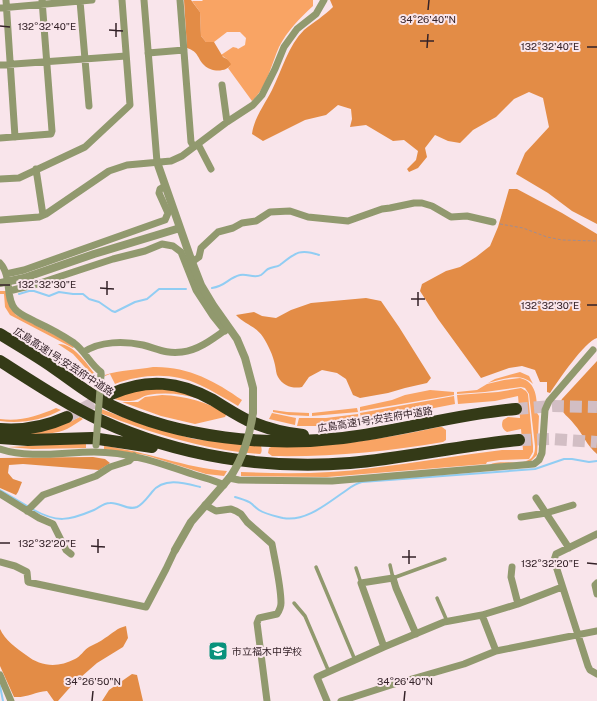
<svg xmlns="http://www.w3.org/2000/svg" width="597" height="701" viewBox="0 0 597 701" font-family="'Public Sans','Noto Sans JP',sans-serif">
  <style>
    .green { fill: #f9a464 }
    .forest { fill: #e38c46 }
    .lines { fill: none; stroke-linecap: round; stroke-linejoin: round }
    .stream { stroke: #91cdf3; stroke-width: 2 }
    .motorway-tunnel { stroke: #d2bec4; stroke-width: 12; stroke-dasharray: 12 6; stroke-linecap: butt }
    .path { stroke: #9f8c92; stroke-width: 1; stroke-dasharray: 3 2; stroke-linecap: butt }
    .service { stroke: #91996e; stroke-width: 3.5 }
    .minor { stroke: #91996e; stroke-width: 7 }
    .tertiary { stroke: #91996e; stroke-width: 8 }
    .motorway { stroke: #343a17; stroke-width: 12 }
    .minor-bridge { stroke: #91996e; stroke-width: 7 }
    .tertiary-bridge { stroke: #91996e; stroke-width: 8 }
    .ticks { fill: none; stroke: #342228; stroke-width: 1.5 }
    .labels { text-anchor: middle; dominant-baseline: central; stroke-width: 4; stroke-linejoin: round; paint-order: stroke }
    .street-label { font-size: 10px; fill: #342228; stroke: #f9e5eb }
    .poi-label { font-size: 10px; fill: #342228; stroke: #f9e5eb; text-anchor: start }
    .ticks-label { font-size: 10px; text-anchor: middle; fill: #342228; stroke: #f9e5eb; stroke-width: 4; stroke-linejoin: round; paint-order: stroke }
  </style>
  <rect width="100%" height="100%" fill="#f9e5eb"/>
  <path class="green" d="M203,0H313V6C300,18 287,31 279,47C271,65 267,87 252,101L228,68L230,66L227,59L221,55L233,47L237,48L238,49L245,45L246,38L240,32H227L214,42H206L201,36L200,12L192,1H202Z
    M0,291H6L10,307L16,315L66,341L74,347L73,348L10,315L5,307L4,294H0Z
    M58,344C72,343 86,362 94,373L92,375L73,354Z
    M153,367C187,366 215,381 242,400L238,406C226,399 213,391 200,385C173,372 142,374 115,384L110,374L105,376V375C120,370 137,370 153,367Z
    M520,372L529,376L533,384C521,372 503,379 488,383L495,379Z
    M520,378C537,382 537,399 537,413L539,416L537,455L531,461L489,465C503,457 536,472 535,446L529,394L525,388L521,387L485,392L457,394V392L477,390L487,384L504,380Z
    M169,387L200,399C183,394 166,392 148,395C143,396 140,399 136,400C130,402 121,401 114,399L132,391Z
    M521,388L526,391L528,394L533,446V452L529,459L500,460L487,462L486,464L327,477L241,476V472C284,474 329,474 372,468C416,463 459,455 502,450H523L521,429L507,432C502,429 501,425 503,420L508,417L520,418L518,396L495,401L458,404L457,395L498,392Z
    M430,390L454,392V395L360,411V407L392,400L405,395Z
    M162,395C186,396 206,402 227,413L225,417L195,424L161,416L122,402H138L145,397Z
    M454,396L455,404L362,422L360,413Z
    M56,408L61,410C43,420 21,424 0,421V419C20,422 38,416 56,408Z
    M357,408L358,412L312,416V413Z
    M101,409L147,426L194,439L261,446C262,449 262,453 260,454C204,450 151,433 100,413Z
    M273,410L287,412L309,413V416L289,415L273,412Z
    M272,413L296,418L295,425L269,419Z
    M358,414L359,422L327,426H297L299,418H326Z
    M80,417L83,419C78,422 73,426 67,429C54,435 37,434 23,434L69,422Z
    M439,427H442L446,430V440L443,442C385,452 331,457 272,456L268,453L269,448L271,447C331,448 381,439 439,427Z
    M68,444H86V448L32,449L8,447Z
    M104,446C146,451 185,468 227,471L224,476L206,474L145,455L104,449Z"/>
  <path class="forest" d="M184,0H191L200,12L201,36L206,42H214L223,57L227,59L231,64C227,73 210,72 204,65C197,58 199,52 187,48Z
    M330,0H597V224L572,211L548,193L516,174L525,153L549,127L543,98L529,92L514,99L496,117L473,130L460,143L448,141L435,135L425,148L427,157L418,168L409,172L407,169L416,160L418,151L404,140L393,141L366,125L350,127L352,119L351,109L338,105L326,115L305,120L263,141L252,134C254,118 265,104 272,90C282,70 288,46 304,30C314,22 324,16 333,7Z
    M509,189H517L562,213L597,234V338C585,341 558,381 550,393L547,392V382H540L535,370L522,366L509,368L481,378L438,319L420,291L422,284L446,271L460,267L476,257L490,246L498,227Z
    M366,298L381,301L399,327L431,378L427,383L405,388L388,393L360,398L353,395L346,379L337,373L322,370L309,377L302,387C293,389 283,386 278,377C276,374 276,369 275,365C273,355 268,345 263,337C256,326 244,324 236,315L254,312L262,316L276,318L291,310L311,303Z
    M597,361V454C587,446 583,434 574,424C568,416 563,415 559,404L562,399Z
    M93,457L105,459L110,463L99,470L23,464L9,465L8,473L13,479L22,482L18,492L16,495L0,488V458Z
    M126,626L128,638L123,647L97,663L73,684L58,701H54L47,691C35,692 26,698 14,697L0,666V629C5,640 16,648 26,655C41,667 58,668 75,659C80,657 84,650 89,647C94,644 100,642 105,638C113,633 117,628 126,626Z
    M132,674L137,675L143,701H102L109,690Z"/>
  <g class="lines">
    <path class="stream" d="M212,288C226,286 228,278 240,275C247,273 254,279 261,275C264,273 266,270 268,269C272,267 277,267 280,265C295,253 300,248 319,255
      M19,294L29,291H34L49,296L59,292L73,294H83L89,299L99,302L112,311L115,312L135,302L147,299L159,289H186
      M0,490L29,507
      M235,497C241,499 247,500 252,504C254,506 256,508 259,510C265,514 275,516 283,518C304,522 324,506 341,494C349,489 353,484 362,482L535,469L564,459H572L589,462L597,461
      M32,509C57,523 68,521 94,510C99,508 103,503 110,503C120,502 127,511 137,507C143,504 147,498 152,492C164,477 184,483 200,487
      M0,686L3,701"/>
    <path class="motorway-tunnel" d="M516,409L553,406L597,407
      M67,417L108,395
      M519,440L552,439L597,442"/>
    <path class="path" d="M500,224L523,228L547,237L562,240L597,241"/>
    <path class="service" d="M390,565L393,578L445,559
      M316,567L355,660
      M356,568L361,583
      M437,598L447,621
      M294,603L305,616L329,672"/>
    <path class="minor" d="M6,0L15,137
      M144,0L157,162
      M180,0L191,142L194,147
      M80,1L89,106
      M0,8L92,0
      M148,53L184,50
      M0,65L126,56
      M222,85L227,122
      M0,138L51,134L52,131L42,0
      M198,144L211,169
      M36,169L43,215
      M0,179L19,178L85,147L130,105L122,0
      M0,220L39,217L46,214L109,171L127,165L171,161L182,156L227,122L253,105L262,95L275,69L284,47L297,29L316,14L324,0
      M192,262L199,257L201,248L218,232L233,228L242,223L256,221L270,212L290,211L308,217L348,221L382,209L390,208L414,203H422L432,206L451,217L467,216L493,222
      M0,263C12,276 5,298 15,309C20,315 29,318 36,322C49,328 62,335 74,343C85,351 90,364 101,372V375
      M6,274L24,270L162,221L165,220L168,213L159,193L160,189L165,186
      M9,291L37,284L113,259L145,251L162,244L173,246L181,252L196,290L213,316L225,331
      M84,352C100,341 124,341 143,345C158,349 166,354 182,352C199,350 214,338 228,328
      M0,449C30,459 63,452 94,452C129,452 160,463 192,474C204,478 213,479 224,485
      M229,478L239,480L332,481L534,464L539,460L542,453L545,410L549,401L593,350
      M0,494L39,518L53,524L66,550L71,554
      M536,498L569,548
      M205,505L216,511L231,509L236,511L241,514L247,522L272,544C275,561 281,586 281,603C281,607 279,611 277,614L259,618L257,623L267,701
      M27,511L43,495L96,476L110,467L129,461L134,456
      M521,517L546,513L573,505
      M597,534L556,554L554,560L588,666L590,670L597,674
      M0,562L15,566L27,572L28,582L146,607L166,569L175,550
      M512,567L511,577L518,604
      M597,583L595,585L597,594
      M482,615L496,651
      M384,647L361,583L393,578L396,588L416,634
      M0,675L11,701
      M327,701L317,677L384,647L444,622L482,615L518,604L562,587
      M341,701L391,685L464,664L496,651L597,631"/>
    <path class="tertiary" d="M157,162L192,262L201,285L213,305L237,339L245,358L253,388V412
      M0,283L24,278L94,254L180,228
      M175,550L191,522L231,476"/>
    <path class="motorway" d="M0,334C18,345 37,356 54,368C73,381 91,396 112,406C179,438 269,447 343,438C401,431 457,414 516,409
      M0,361C33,382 66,404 102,421C178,456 267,470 350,463C407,458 462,445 519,440
      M111,394C147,378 179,381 213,400C224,407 235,414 247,420C265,428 284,433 303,435
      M0,429C24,431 45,427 67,417
      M0,438L28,440L92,438L152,447"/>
    <path class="minor-bridge" d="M96,445L101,375"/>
    <path class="tertiary-bridge" d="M231,476C244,456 250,436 253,412"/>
  </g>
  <path class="ticks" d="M428,10L429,0M0,26L10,27M109,30L123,31M116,37V23M420,41H434M587,47H597M427,48L428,34M0,285H10M100,288L114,289M107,295V281M411,299H425M587,305H597M418,306V292M0,543H10M91,546L105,547M98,553V539M402,557H416M587,563L597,564M409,564V550M92,701L93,691M404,701L405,691"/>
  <defs>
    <symbol id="school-square" viewBox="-11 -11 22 22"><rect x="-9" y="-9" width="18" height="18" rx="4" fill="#09927c" stroke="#f9e5eb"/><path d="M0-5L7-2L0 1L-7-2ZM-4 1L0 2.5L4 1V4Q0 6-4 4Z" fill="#fff"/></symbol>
  </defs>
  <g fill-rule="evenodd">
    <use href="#school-square" x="207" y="640" width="22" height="22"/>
  </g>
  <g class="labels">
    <g class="street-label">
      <text transform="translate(64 361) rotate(33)">広島高速1号;安芸府中道路</text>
      <text transform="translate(375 419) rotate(-9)">広島高速1号;安芸府中道路</text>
    </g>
    <g class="poi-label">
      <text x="232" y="651">市立福木中学校</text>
    </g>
  </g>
  <g class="ticks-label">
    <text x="428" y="23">34°26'40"N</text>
    <text x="47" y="30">132°32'40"E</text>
    <text x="550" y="50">132°32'40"E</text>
    <text x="47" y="288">132°32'30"E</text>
    <text x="550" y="309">132°32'30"E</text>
    <text x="47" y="547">132°32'20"E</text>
    <text x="550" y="567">132°32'20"E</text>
    <text x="93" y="685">34°26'50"N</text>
    <text x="405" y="685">34°26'40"N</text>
  </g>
</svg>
